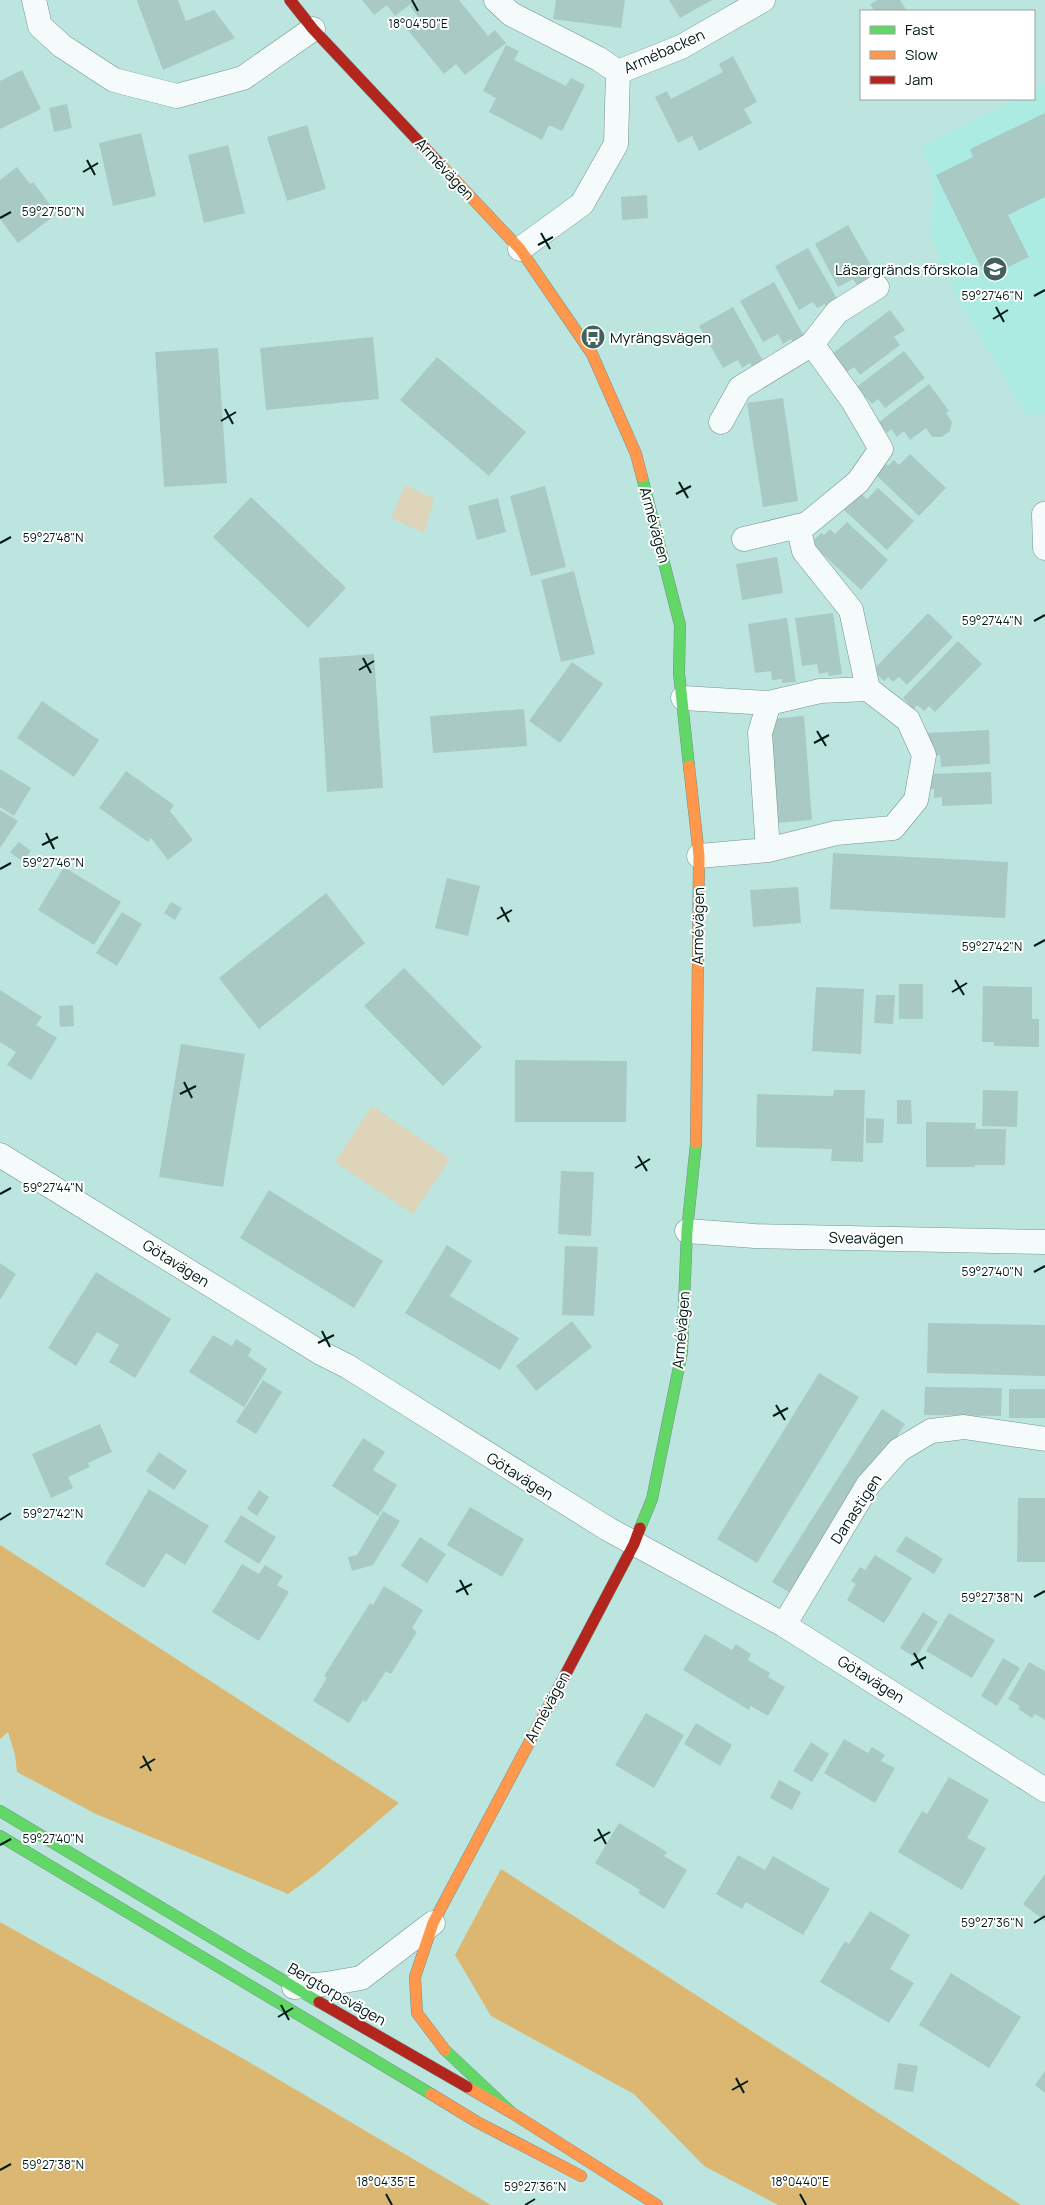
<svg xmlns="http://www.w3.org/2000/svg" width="1045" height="2205" viewBox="0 0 1045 2205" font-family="Manrope,sans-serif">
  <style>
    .built { fill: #abebe1 }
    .green { fill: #ddd4b9 }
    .forest { fill: #dbb771 }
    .building { fill: #a9c9c4 }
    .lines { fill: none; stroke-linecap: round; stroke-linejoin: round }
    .street-casing { stroke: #73948f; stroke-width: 25 }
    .fast-casing { stroke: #73948f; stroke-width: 12 }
    .slow-casing { stroke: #73948f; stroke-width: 12 }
    .jam-casing { stroke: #73948f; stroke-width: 12 }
    .street { stroke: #f5fbfa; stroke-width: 24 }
    .fast { stroke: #63d668; stroke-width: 11 }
    .slow { stroke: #ff974d; stroke-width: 11 }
    .jam { stroke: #b3261e; stroke-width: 11 }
    .ticks { fill: none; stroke: #001a16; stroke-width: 2 }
    .labels { text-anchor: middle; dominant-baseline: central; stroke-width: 4; stroke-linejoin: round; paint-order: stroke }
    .street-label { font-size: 15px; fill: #001a16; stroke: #fff }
    .poi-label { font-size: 15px; fill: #001a16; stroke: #fff; text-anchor: end }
    .ticks-label { font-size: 12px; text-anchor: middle; fill: #001a16; stroke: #fff; stroke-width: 4; stroke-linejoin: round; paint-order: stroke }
  </style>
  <rect width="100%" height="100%" fill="#bde5df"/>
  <path class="built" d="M1045,84V414L1027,415L959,301L930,237L933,199L932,169L921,147L1016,99H1034V90Z"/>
  <path class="green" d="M405,485L434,499L424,533L391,518Z
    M372,1106L450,1159L413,1214L335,1162Z"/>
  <path class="forest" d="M0,1545L399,1803L317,1873L288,1894L96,1814L17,1772L15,1755L8,1732L0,1739Z
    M501,1869L1021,2205H778L704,2166L634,2094L491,2016L455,1955Z
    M0,1922L249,2062L491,2205H0Z"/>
  <path class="building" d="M139,0H178L186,21L214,10L235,38L163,70L137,1Z
    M362,0H416L395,16L387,5L374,15Z
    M417,0H459L488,36L495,30L506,43L465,75L456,64L444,74L406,28L419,18L410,6Z
    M556,0H625L621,28L553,19Z
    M669,0H712L680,18Z
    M878,0H900L907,11H874L870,4Z
    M506,45L519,51L514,60L566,86L571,78L585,85L562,131L549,125L542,140L489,112L496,98L483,91Z
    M733,56L757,102L744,109L752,123L699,151L692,136L678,143L655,97L667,91L671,99L723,72L719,64Z
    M22,70L41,109L0,129V81Z
    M67,104L72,128L54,132L49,108Z
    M1045,113V197L1008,215L1029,257L986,278L936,175L973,157L970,149Z
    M307,125L326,189L287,201L267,137Z
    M141,133L156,196L113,206L99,143Z
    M228,145L245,213L204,223L188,155Z
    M17,167L30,184L33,182L57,214L18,243L0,219V180Z
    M647,195L648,218L622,220L621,197Z
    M848,225L878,278L865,281L857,285L853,279L838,287L815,244Z
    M808,248L839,302L827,309L825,304L817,308L813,302L799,310L775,266Z
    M774,282L804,336L793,343L791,339L783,344L778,334L763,342L740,301Z
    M733,307L763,361L752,367L750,363L742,368L738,360L723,368L699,326Z
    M890,310L905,330L894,337L900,345L860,375L854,367L847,372L829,356Z
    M373,337L379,399L266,410L260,348Z
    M218,348L227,483L164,487L155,352Z
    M904,351L925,378L885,408L878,399L872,404L866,397L863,399L855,388Z
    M437,357L526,432L489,476L400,400Z
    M929,384L949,411L946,413L952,422L950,431L942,437H932L926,428L910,440L904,431L897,437L891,429L887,433L879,422Z
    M783,398L798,501L763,507L747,403Z
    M910,454L946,488L919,516L875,474L884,463L888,466L894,460L899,465Z
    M545,486L566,567L531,576L510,496Z
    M878,488L914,521L887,550L843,509L853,498L855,501L861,494L867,499Z
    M251,497L346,588L308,628L213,537Z
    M498,498L506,532L477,540L468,506Z
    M847,522L888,560L861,590L811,543L821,533L824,535L830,529L835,534Z
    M777,557L783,593L742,600L736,564Z
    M574,571L595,654L561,662L541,580Z
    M833,613L842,674L829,676L828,672L819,674L817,664L802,666L795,618Z
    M928,613L953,637L907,685L899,677L893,682L888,677L884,681L873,670Z
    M787,618L796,682L782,683V679L772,680L771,671L755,673L748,624Z
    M958,641L982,664L935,712L929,706L924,711L917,705L914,709L903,698Z
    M374,654L383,788L327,792L319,658Z
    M572,662L603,684L560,743L529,721Z
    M42,701L99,740L74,777L17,738Z
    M524,709L527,746L433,753L430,716Z
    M804,716L812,820L776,823L768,719Z
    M989,730L990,764L941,767L940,755H930L926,733Z
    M0,769L31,788L14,816L0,807Z
    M126,771L174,805L170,811L193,840L168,860L151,838L148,842L99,808Z
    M991,772L992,804L942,806V797L934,798V789H928L927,774Z
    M0,810L18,821L0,848Z
    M19,842L31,851L23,862L10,852Z
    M833,853L1008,862L1005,918L830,909Z
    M64,867L121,902L94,945L38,910Z
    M447,878L480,886L468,936L435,928Z
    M798,887L801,923L753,927L750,890Z
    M326,893L365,943L259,1029L219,978Z
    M171,902L182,908L175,920L164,913Z
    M122,912L142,924L117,966L96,953Z
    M404,968L482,1047L443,1086L364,1006Z
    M899,984H923V1019H899Z
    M983,986L1032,987V1019H1039V1047L994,1046V1042H982Z
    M816,987L864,989L861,1054L812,1051Z
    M0,990L42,1017L36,1025L57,1038L31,1080L7,1065L16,1052L0,1042Z
    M876,995H895L893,1024L874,1023Z
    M73,1005L74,1026L60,1027L59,1006Z
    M181,1044L245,1054L223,1187L159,1177Z
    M515,1060L627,1061L626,1122H515Z
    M834,1090H865L863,1162L831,1161L832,1149L756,1147L757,1094L833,1096Z
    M983,1090L1018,1091L1017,1127L982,1126Z
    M897,1100H911L912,1124H897Z
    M866,1118L884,1119L883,1143H866Z
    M926,1122L976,1123L975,1129H1006L1005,1165H975V1167H926Z
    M561,1171L594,1172L591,1236L558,1234Z
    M269,1190L383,1261L354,1308L240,1238Z
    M447,1245L472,1261L450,1296L519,1338L500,1370L405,1313Z
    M565,1246L598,1247L594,1316L562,1315Z
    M0,1263L16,1274L0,1300Z
    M96,1272L171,1319L135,1378L109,1362L119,1345L97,1332L76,1366L48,1348Z
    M572,1321L592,1347L536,1391L516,1366Z
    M928,1323L1045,1325V1376L927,1373Z
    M213,1335L232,1346L236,1339L252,1349L248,1356L267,1369L244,1407L189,1372Z
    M819,1373L859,1397L757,1563L717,1539Z
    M263,1380L282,1392L256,1434L236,1422Z
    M925,1387L1002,1388L1001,1416L924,1415Z
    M1009,1389H1045V1418H1009Z
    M882,1409L905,1424L795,1596L772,1582Z
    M100,1424L112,1452L88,1463L90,1467L68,1477L73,1488L51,1498L32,1454Z
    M363,1438L385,1452L373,1470L397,1485L378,1516L332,1486Z
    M159,1452L187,1471L174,1490L146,1471Z
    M149,1489L209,1526L185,1565L166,1553L144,1588L105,1564Z
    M259,1490L269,1497L257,1516L247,1509Z
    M1018,1498H1045V1562H1017Z
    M470,1507L524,1539L502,1577L447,1545Z
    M383,1511L400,1521L373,1565L352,1571L348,1557L357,1555Z
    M241,1515L276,1537L259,1564L224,1542Z
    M906,1536L943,1559L934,1574L896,1551Z
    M420,1537L446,1554L427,1583L401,1566Z
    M875,1555L912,1578L884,1623L847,1600L856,1584L851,1581L860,1567L865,1570Z
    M242,1564L259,1574L265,1565L283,1576L277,1585L289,1592L259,1641L212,1612Z
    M384,1586L423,1610L412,1628L417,1632L391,1674L386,1671L366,1702L363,1700L349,1723L313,1701L327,1678L324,1676L370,1603L373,1605Z
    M923,1612L938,1622L916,1658L900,1648Z
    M949,1613L995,1640L972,1678L926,1651Z
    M705,1634L732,1650L736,1644L751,1654L748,1660L770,1673L768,1677L785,1687L768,1716L751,1706L749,1710L683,1670Z
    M1003,1658L1020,1668L997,1706L981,1696Z
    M1029,1662L1045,1671V1720L1035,1714L1032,1718L1018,1709L1020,1706L1008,1699Z
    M646,1713L684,1735L654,1788L615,1765Z
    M696,1723L732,1745L720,1766L684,1744Z
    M844,1739L868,1753L872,1747L885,1755L881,1761L895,1768L875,1803L824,1773Z
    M811,1742L829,1754L812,1782L793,1771Z
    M949,1777L989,1800L967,1838L986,1848L962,1890L898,1852L922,1811L927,1814Z
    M779,1780L801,1792L792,1810L770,1798Z
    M619,1823L667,1852L664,1856L687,1870L664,1909L638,1893L640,1890L595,1863Z
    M738,1855L765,1870L773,1856L830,1889L803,1935L746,1902L742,1909L716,1894Z
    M1045,1874V1921L1023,1904Z
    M870,1911L910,1935L890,1969L914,1983L889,2023L820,1982L845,1941L849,1944Z
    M951,1973L1021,2017L989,2068L919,2025Z
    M898,2063L918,2066L913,2092L894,2089Z
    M1045,2071V2093L1035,2085Z"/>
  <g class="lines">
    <defs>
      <path id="street" d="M34,0L40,26L62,46L114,80L177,96L243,78L313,29
        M496,0L511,14L599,59L618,72L616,144L582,204L520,249
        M618,72L681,47L763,0
        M812,344L837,312L877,287
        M721,422L740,388L812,344L853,401L881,449L858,482L807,524L744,539
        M1044,514L1045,548
        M798,526L804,551L851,610L868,689
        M683,698L769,703
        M699,856L768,850L760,733L769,703L820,691L868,689L908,720L924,755L916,800L893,828L836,833L768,850
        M0,1155L321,1353L347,1366L608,1529L784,1625L1045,1790
        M687,1231L755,1236L1045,1242
        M784,1625L868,1485L899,1450L931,1431L964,1427L1045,1439
        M294,1987L326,1984L361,1978L433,1923"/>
      <path id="fast" d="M642,477L680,625L679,673L689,766
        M640,1528L652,1499L682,1352L687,1231L696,1143
        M0,1811L319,2002
        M0,1836L431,2094
        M445,2050L512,2113"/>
      <path id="slow" d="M437,161L520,249L592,354L636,454L642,477
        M689,766L699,856L696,1143
        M445,2050L417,2013L415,1977L433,1923L562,1681
        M467,2087L512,2113L657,2205
        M431,2094L477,2122L581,2176"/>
      <path id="jam" d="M290,0L313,29L437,161
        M562,1681L634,1544L640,1528
        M319,2002L467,2087"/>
    </defs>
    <use href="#street" class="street-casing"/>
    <use href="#fast" class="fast-casing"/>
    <use href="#slow" class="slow-casing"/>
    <use href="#jam" class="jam-casing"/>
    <use href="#street" class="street"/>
    <use href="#fast" class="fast"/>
    <use href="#slow" class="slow"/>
    <use href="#jam" class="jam"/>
  </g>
  <path class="ticks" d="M412,0L418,11M87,160L95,175M83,172L98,163M0,218L11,212M541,233L550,249M538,245L553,237M1034,296L1045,290M996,307L1004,322M993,319L1008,310M225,409L233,424M221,421L236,412M679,482L688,498M676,494L691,486M0,543L11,537M1034,621L1045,615M363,658L371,673M359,670L374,661M817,731L826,746M814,743L829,735M46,833L54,849M42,845L58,837M0,869L11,863M501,907L509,922M497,919L512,910M1034,946L1045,940M955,980L964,995M952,992L967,983M184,1082L192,1098M180,1094L196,1086M638,1156L647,1171M635,1168L650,1159M0,1194L11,1188M1034,1272L1045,1266M322,1331L330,1347M318,1343L334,1335M776,1405L785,1420M773,1416L788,1408M0,1520L11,1513M460,1580L468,1595M456,1592L472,1584M1034,1597L1045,1591M914,1653L923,1669M911,1665L926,1657M143,1756L151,1771M140,1768L155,1759M598,1829L606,1844M594,1841L610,1832M0,1845L11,1839M1034,1923L1045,1916M281,2005L289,2020M278,2017L293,2008M736,2078L744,2093M732,2090L748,2081M0,2170L11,2164M386,2194L392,2205M800,2194L806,2205M525,2205L535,2199"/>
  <defs>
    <symbol id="school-disc" viewBox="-11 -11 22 22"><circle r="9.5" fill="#42615c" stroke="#fff"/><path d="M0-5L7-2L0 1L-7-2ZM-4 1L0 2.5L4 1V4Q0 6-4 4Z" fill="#fff"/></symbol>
    <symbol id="bus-disc" viewBox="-11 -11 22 22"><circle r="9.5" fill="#42615c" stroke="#fff"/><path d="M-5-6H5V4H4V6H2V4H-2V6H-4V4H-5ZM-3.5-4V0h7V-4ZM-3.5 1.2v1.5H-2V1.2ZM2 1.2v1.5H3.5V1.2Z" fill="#fff"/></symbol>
  </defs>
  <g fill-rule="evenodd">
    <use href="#school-disc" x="981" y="255" width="28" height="28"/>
    <use href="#bus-disc" x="579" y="323" width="28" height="28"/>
  </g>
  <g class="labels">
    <g class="street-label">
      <text transform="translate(664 51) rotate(-24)">Armébacken</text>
      <text transform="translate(445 169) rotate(47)">Armévägen</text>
      <text transform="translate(655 525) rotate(75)">Armévägen</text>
      <text transform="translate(698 926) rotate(-89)">Armévägen</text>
      <text transform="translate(866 1238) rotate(1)">Sveavägen</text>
      <text transform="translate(176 1263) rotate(32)">Götavägen</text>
      <text transform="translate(681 1330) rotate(-85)">Armévägen</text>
      <text transform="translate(520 1476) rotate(32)">Götavägen</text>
      <text transform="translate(856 1509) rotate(-57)">Danastigen</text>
      <text transform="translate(871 1679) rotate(32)">Götavägen</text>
      <text transform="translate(547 1707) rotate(-62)">Armévägen</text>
      <text transform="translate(337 1994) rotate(30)">Bergtorpsvägen</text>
    </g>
    <g class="poi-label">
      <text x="978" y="269">Läsargränds förskola</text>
      <text x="610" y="337" text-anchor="start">Myrängsvägen</text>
    </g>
  </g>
  <g class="ticks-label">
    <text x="418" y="28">18°04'50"E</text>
    <text x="53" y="216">59°27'50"N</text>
    <text x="992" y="300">59°27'46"N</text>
    <text x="53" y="542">59°27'48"N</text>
    <text x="992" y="625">59°27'44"N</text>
    <text x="53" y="867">59°27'46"N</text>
    <text x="992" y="951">59°27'42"N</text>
    <text x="53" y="1192">59°27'44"N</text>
    <text x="992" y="1276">59°27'40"N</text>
    <text x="53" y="1518">59°27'42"N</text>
    <text x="992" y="1602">59°27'38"N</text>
    <text x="53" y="1843">59°27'40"N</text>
    <text x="992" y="1927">59°27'36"N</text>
    <text x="53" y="2169">59°27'38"N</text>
    <text x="386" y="2186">18°04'35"E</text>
    <text x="800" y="2186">18°04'40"E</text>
    <text x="535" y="2191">59°27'36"N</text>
  </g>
  <rect x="860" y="10" width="175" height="90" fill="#ffffff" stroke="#99a3a2"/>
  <rect x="870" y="26" width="25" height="8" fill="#63d668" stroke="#99a3a2"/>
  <text x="905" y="35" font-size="15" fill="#001a16">Fast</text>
  <rect x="870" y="51" width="25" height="8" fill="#ff974d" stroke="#99a3a2"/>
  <text x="905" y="60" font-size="15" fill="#001a16">Slow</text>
  <rect x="870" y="76" width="25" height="8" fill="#b3261e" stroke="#99a3a2"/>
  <text x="905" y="85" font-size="15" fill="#001a16">Jam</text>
</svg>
